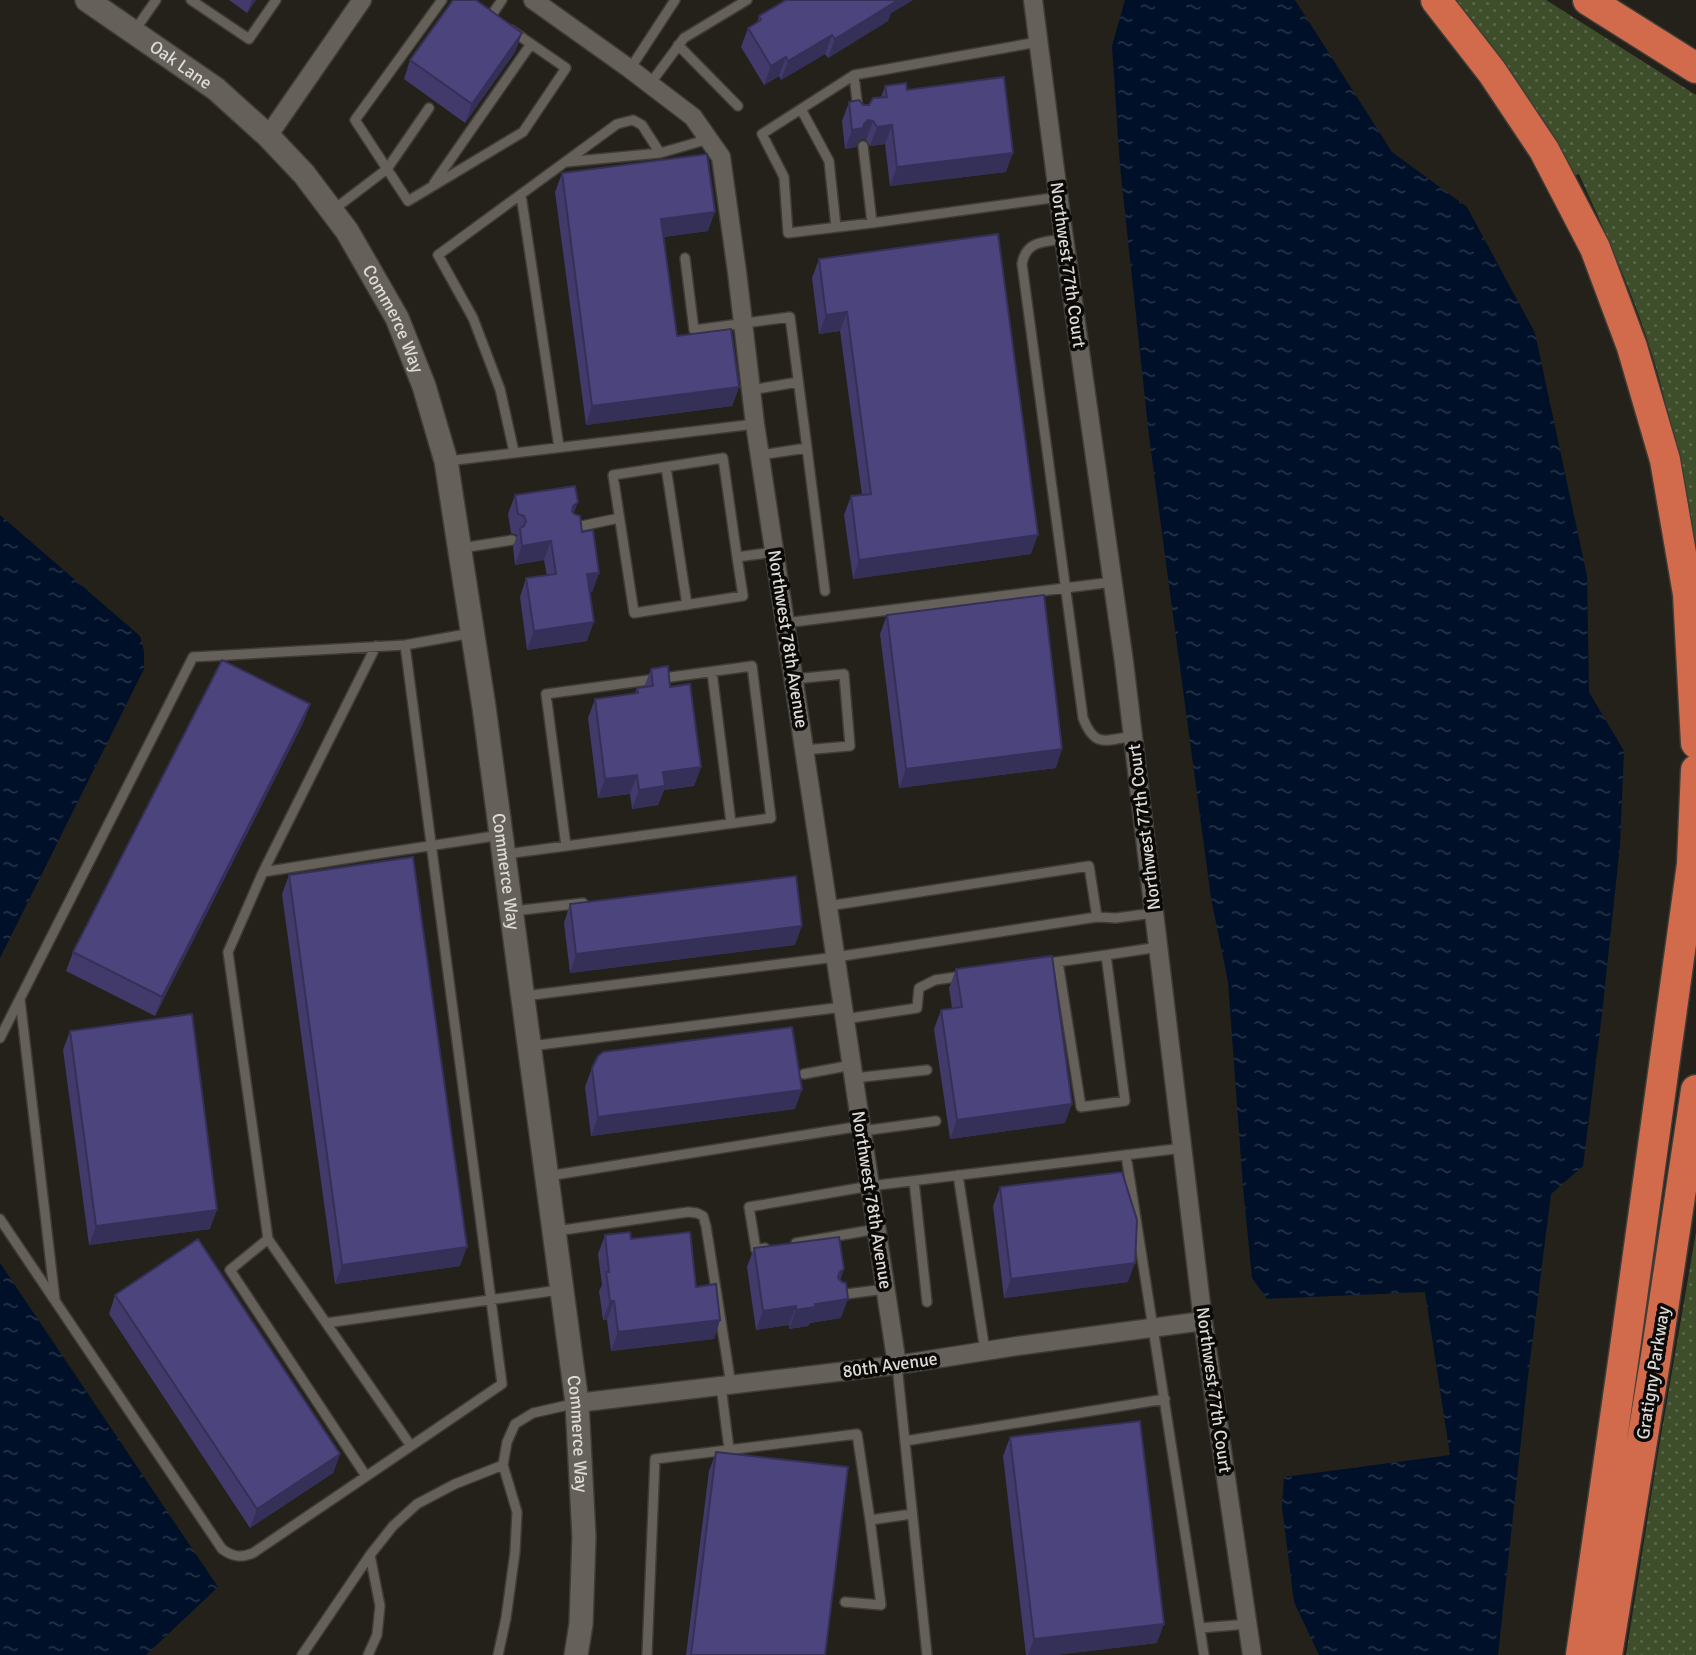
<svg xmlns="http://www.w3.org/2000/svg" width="1696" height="1655" viewBox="0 0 1696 1655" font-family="Signika,sans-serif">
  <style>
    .grass { fill: url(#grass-dots) }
    .water { fill: url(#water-ripples) }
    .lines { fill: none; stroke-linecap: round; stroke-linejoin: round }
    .lane-casing { stroke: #3f3c37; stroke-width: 12 }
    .street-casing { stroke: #3f3c37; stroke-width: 21 }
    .secondary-casing { stroke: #3f3c37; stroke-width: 26 }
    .highway-casing { stroke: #3f3c37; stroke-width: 33 }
    .lane { stroke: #65615a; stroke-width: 9 }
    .street { stroke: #65615a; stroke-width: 18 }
    .secondary { stroke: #65615a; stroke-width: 23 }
    .highway { stroke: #d26b4b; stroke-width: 30 }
    .wall { fill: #413a6b }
    .shaded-wall { fill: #353057 }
    .building { fill: #4c447c; stroke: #353057; stroke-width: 2 }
    .labels { text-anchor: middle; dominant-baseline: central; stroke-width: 7; stroke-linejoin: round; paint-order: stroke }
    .street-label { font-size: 18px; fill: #dcdad6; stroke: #0c0a08 }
  </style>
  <defs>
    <pattern id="grass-dots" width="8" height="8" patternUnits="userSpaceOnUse" patternTransform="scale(1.75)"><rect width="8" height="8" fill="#3e4e2b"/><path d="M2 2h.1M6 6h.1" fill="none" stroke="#596749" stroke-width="1.8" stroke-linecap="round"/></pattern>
    <pattern id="water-ripples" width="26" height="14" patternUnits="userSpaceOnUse" patternTransform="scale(1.75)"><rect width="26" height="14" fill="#001028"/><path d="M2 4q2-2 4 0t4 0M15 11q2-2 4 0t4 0" fill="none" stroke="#253246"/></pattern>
  </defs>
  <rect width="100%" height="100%" fill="#24201a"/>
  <path class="grass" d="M1449,0H1546L1696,95V603C1686,533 1679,462 1663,393C1644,317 1611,245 1579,174L1573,176Z
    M1696,1232V1655H1626L1657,1459Z"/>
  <path class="water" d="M1125,0H1295L1392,152L1467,207L1535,333L1587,576L1589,692L1624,751L1620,845L1602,1014L1583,1166L1551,1194L1528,1376L1498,1655H1319L1294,1602L1282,1507L1284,1477L1450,1455L1425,1292L1267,1299L1252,1278L1243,1187L1228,982L1211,898L1149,436L1120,166L1112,46Z
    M0,515L140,636L144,651V669L0,958Z
    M0,1263L218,1587L146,1655H0Z"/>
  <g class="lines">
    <defs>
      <path id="lane" d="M191,0L249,39L276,0
        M442,0L355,120L408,201L523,132L566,68L511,30
        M491,16L502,0
        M135,30L156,0
        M1038,42L854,75L762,134L784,177L788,233L872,223L1059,197
        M678,45L738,106
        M630,69L675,0
        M854,75L858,110
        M650,84L684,38L747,0
        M801,109L829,161L836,227
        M863,146L872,223
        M660,153L709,139
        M434,183L531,44
        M521,195L559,447
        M333,210L387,169L429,108
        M1064,239C1045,242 1026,240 1022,264L1083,718C1095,749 1106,740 1133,736
        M685,258L694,330L790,317L807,448
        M751,390L798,382
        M514,452L500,389L473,318L438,255L617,124L633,120L642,125L660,153L566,162
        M760,455L807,448L825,591
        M448,461L755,424
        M666,467L687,605
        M572,528L619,518
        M462,548L512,540
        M737,557L743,596L634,613L613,475L723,458L737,557L774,552
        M785,623L1113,582
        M405,645L472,633
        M712,672L731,823
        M794,679L844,674L850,746L804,750
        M506,854L566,846L546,694L752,666L771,818L566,846
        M263,872L376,646
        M513,911L583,903
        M1097,917L1116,918L1154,913
        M1106,955L1159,947
        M1042,964L1106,955L1125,1101L1081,1107L1058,962
        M524,996L836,957L1097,917L1089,866L828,906
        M20,999L55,1300
        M845,1019L917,1008L919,988L935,980L963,976
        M0,1038L193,657L405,645L502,1384L411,1446L268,1239L228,952L263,872C342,859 422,847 501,835
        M531,1046L843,1007
        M804,1074L852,1065
        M854,1078L927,1070
        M862,1131L936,1121
        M1126,1155L1204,1655
        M958,1175L985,1351
        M548,1176L861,1126
        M914,1181L927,1302
        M0,1219L222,1549C233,1557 241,1558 253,1553L411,1446
        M556,1231L688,1212L697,1213L703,1216L706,1226L731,1385
        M268,1239L230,1270L366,1476
        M796,1243L877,1229
        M765,1248L756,1250L749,1207L870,1186L1183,1148
        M838,1295L886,1289
        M326,1323L559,1290
        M897,1365L927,1655
        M721,1386L729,1449
        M905,1441L1165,1399
        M845,1602L881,1605L870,1520
        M1200,1628L1248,1624
        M302,1655L370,1555L393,1526L417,1504L455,1484L503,1465
        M368,1655L377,1635L380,1606L370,1555
        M498,1655L506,1618L515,1552L517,1512L503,1465L507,1442L515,1424L533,1413L577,1403
        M647,1655L655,1459L857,1434L870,1520L912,1514"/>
      <path id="street" d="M533,0L630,69L693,117L721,157L737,272L755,424L897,1365
        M1033,0L1062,224L1124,662L1203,1321L1252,1655
        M268,136L362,0
        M577,1403L897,1365L1017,1346L1203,1321"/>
      <g id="secondary">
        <path id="s1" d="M87,0L216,89L268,136L304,174L347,231L397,318L424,386L446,461L484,707L577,1403L584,1537L581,1624L576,1655"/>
      </g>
      <path id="highway" d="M1436,0L1492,72L1544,150L1595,248L1632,347L1665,460L1688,594L1696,743
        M1588,0L1696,68
        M1581,1655L1625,1348L1692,864L1696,770
        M1607,1655L1656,1356L1696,1090"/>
    </defs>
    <use href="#lane" class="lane-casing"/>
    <use href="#street" class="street-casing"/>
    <use href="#secondary" class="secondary-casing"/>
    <use href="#highway" class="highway-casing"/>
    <use href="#lane" class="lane"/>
    <use href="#street" class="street"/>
    <use href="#secondary" class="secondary"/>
    <use href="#highway" class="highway"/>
  </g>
  <path class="wall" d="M229,0H256L247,13Z
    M786,0H913L891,13L888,21L828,58L825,54L781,80L779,76L764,85L741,47L748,28L757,22L759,16Z
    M522,33L515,52L465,123L404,79L410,60Z
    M885,86L907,90L1006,172L890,186L885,144L870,146L866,140L862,139L858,142L856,147L845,149L842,121L849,102L863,105H869L881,97Z
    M562,173L708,231L664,237L677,336L739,387L732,406L586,425L555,192Z
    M819,259L1031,554L853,579L844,515L851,496L862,495L840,331L819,334L812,278Z
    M515,495L574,513L599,573L592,592H590L587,641L527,650L520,597L526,578L547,576L544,560L515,565L513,547L517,535L511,533L508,514Z
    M887,615L1056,768L899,788L880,634Z
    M651,669L670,687L701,767L694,786L664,790L658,805L632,809L630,794L598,798L588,718L595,699L635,693L637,688L644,687Z
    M310,704L303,723L155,1016L66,971L73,952Z
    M289,875L460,1266L335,1284L282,894Z
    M570,904L795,945L570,973L564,923Z
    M956,969L1065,1123L950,1139L934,1029L941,1010L952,1008L949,988Z
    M70,1031L210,1229L89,1245L63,1050Z
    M691,1039L795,1109L591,1136L585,1087L592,1068L691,1041Z
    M1000,1187L1128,1282L1004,1298L993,1206Z
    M605,1235L696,1287L720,1320L714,1339L611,1351L607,1320H603L599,1291L602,1285L598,1254Z
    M754,1248L844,1269L840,1280L841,1318L810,1323L808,1326L789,1329V1325L756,1330L747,1267Z
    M115,1295L340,1454L333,1473L250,1528L109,1314Z
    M1010,1437L1157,1643L1055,1655H1026L1003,1456Z
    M716,1452L825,1655H686L709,1471Z"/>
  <path class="shaded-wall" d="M252,0H256L247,13Z
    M892,0H913L891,13L888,21L828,58L835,39Z
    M522,33L515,52L465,123L472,104Z
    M832,35L825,54L781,80L788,61Z
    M786,57L779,76L764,85L771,66Z
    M868,120L873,121L866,140L862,139L858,142L856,147L845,149L852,130Z
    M892,125L885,144L870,146L877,127Z
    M1013,153L1006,172L890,186L897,167Z
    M715,212L708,231L654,238L661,219Z
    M847,312L840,331L819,334L826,315Z
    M739,387L732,406L586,425L592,406Z
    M578,502L571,521L573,506Z
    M1038,535L1031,554L853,579L859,560Z
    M551,541L544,560L515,565L522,546Z
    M599,573L592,592L580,593L587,574Z
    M594,622L587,641L527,650L534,631Z
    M310,704L303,723L155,1016L162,997Z
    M1062,749L1056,768L899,788L906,769Z
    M701,767L694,786L664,790L658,805L632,809L639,790L663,772Z
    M637,775L630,794L598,798L605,779Z
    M802,926L795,945L570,973L576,954Z
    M802,1090L795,1109L591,1136L598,1117Z
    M1072,1104L1065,1123L950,1139L957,1120Z
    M217,1210L210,1229L89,1245L96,1226Z
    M467,1247L460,1266L335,1284L342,1265Z
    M1135,1263L1128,1282L1004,1298L1011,1279Z
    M844,1269L837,1288L839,1273Z
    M848,1299L841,1318L810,1323L808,1326L789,1329L796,1310L815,1304Z
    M610,1301H614L607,1320H603Z
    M796,1306L789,1325L756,1330L763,1311Z
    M720,1320L714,1339L611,1351L618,1332Z
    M340,1454L333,1473L250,1528L257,1509Z
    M1164,1624L1157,1643L1055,1655H1028L1034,1639Z"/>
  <path class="building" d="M453,0H476L522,33L472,104L410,60Z
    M786,0H894L895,2L835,39L832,35L788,61L786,57L771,66L748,28L761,20L759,16Z
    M1004,77L1013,153L897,167L892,125L877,127L873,121L868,120L864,124L863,128L852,130L849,102L859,100L863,105H869L873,98L887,97L885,86L906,83L907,90Z
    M707,154L715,212L661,219L677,336L731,329L739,387L592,406L562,173Z
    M998,234L1038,535L859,560L851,496L871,494L847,312L826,315L819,259Z
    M575,486L578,502L573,506L572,511L574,514L580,516L582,532L593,530L599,573L587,574L594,622L534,631L526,578L556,574L551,541L522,546L520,528L524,526L526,521L524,516L518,514L515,495Z
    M1044,595L1062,749L906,769L887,615Z
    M222,660L310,704L162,997L73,952Z
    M668,666L670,687L690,684L701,767L663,772L665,786L639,790L637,775L605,779L595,699L638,693L637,688L653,686L651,669Z
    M413,857L467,1247L342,1265L289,875Z
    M796,876L802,926L576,954L570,904Z
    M1052,956L1072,1104L957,1120L941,1010L962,1007L956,969Z
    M192,1014L217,1210L96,1226L70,1031Z
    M792,1027L802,1090L598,1117L592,1068L598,1056L603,1052Z
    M1122,1172L1137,1220L1135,1263L1011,1279L1000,1187Z
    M630,1232L631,1239L690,1232L696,1287L716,1284L720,1320L618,1332L614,1301H610L606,1272H609L605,1235Z
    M839,1237L844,1269L839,1273L838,1278L842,1282L846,1283L848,1299L815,1304V1307L796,1310V1306L763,1311L754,1248Z
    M198,1239L340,1454L257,1509L115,1295Z
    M1140,1421L1164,1624L1034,1639L1010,1437Z
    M716,1452L848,1467L825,1655H691Z"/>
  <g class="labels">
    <g class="street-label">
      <text stroke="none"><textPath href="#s1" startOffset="114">Oak Lane</textPath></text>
      <text transform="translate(1068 265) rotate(82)">Northwest 77th Court</text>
      <text stroke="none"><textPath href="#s1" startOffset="450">Commerce Way</textPath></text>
      <text transform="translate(788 639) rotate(81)">Northwest 78th Avenue</text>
      <text transform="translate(1144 827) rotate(-97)">Northwest 77th Court</text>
      <text stroke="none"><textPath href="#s1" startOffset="1017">Commerce Way</textPath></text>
      <text transform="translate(872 1200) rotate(81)">Northwest 78th Avenue</text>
      <text transform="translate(890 1365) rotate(-8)">80th Avenue</text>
      <text transform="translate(1653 1373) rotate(-81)">Gratigny Parkway</text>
      <text transform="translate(1214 1390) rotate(82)">Northwest 77th Court</text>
      <text stroke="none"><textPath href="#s1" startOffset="1584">Commerce Way</textPath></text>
    </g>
  </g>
</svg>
